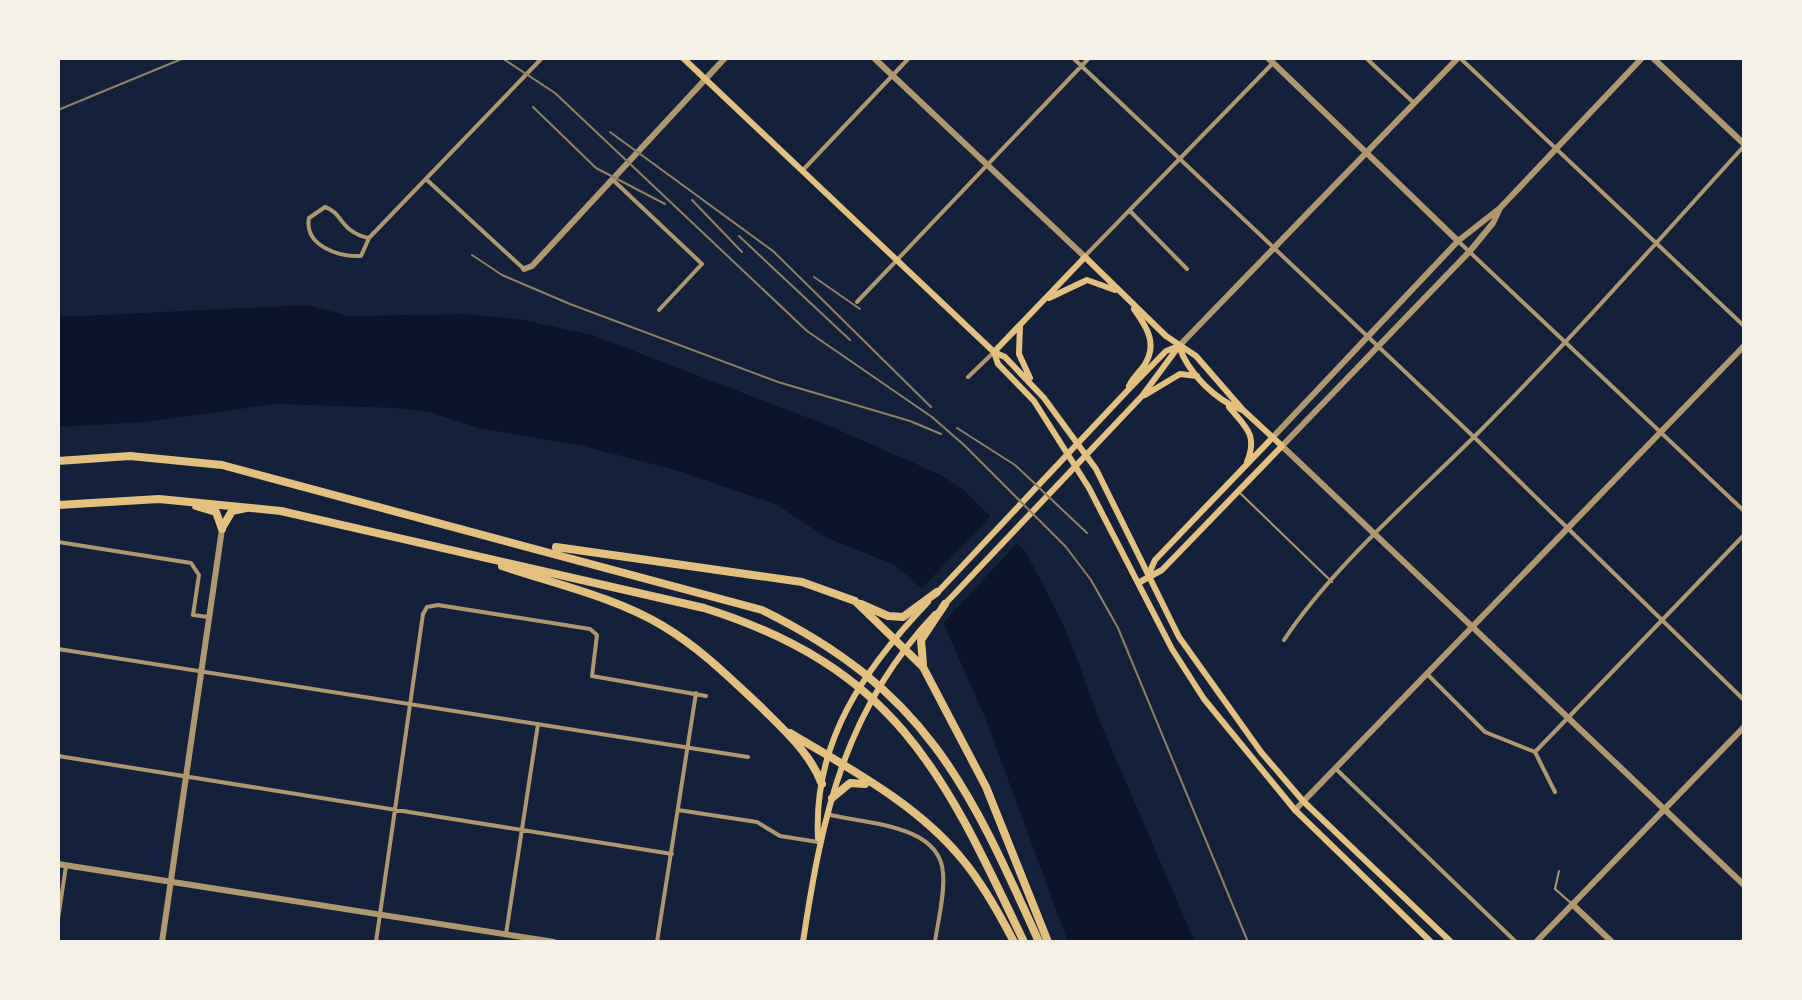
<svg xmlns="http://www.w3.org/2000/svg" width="1802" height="1000" viewBox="0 0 1802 1000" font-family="Barlow,sans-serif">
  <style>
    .water { fill: #0b132b }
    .pier { fill: #14213d }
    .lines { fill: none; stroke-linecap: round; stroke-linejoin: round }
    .service { stroke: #b1986c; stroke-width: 2 }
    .minor { stroke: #b1986c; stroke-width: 4 }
    .tertiary { stroke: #b1986c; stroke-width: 6 }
    .secondary { stroke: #e5c07b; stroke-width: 6 }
    .motorway { stroke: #e5c07b; stroke-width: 8 }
    .rail { stroke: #918062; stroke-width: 2 }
  </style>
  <rect width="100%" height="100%" fill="#14213d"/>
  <path class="water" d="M307,305L349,316L465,314L524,320L595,336L832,427L941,475L965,491L1024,550L1041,580L1069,637L1100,722L1195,942H1068L986,720L932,597L895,565L827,538L777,505L679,471L583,446L478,428L429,412L396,408L276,404L145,422L58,427V317Z"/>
  <path class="pier" d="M994,513L1020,540L942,624L929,600L919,591Z"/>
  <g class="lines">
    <path class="service" d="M1241,494L1332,582
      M1559,871L1555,889L1571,903"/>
    <path class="minor" d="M1073,58L1474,437L1744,700
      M1366,58L1414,103
      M1460,58L1744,326
      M802,171L909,58
      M427,180L524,269
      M613,180L702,264L659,310
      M1130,211L1187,269
      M369,238C340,232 343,213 325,207L309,218C304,246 339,257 361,256L369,238L542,58
      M1458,241L1744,511
      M1085,256L1273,63
      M857,302L1089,58
      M968,377L994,352
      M58,542L191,563L199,575L193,615L208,617
      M1284,640C1332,567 1417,494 1479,432C1570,340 1657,242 1744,146
      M58,649L748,757
      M1427,674L1485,732L1535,752L1555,792
      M1535,752L1744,535
      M58,756L672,854
      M1336,769L1516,942
      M678,810L757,822L780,836L818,842
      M827,814C862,824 940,823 943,873C945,895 938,920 935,942
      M58,919L66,866
      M506,934L538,724
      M376,942L423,614L427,607L438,605L590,629L597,635L592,676L706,696
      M657,942L696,693"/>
    <path class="tertiary" d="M874,58L1085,257
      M1268,58L1458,241
      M1653,58L1744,144
      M1500,208L1493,223L1470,251L1282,446L1744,885
      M524,269L532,266L725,58
      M1179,346L1458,58
      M1273,437L1458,241L1500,208L1642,58
      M1295,810L1744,346
      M58,864L554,942
      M1572,904L1612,942
      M162,942L222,529
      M1536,942L1744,727
      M1743,942L1744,941"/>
    <path class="secondary" d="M683,58L994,352L1005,357L1044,398L1096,469L1179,637L1261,752L1303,801L1451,942
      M1049,298L1087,280L1115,290
      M1020,325L1019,354L1030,378
      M1179,346C1188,373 1215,400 1242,410
      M994,352L998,364L1034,401L1089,488L1172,649L1204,699L1295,810L1431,942
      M994,352L1085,257L1166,336L1196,356L1243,410L1282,446L1162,570L1138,583
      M1129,386C1133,377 1140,372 1145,364C1158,343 1146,326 1134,309
      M1145,395L1180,374L1197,376
      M1229,407C1246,427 1258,435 1247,462
      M1148,576L1155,560L1273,437
      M936,594L1128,390L1166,351L1179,346
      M943,606L1142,396L1179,346
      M818,838C813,741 865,668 928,602
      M803,942C822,816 844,710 935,614"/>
    <path class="motorway" d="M58,461L130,456L222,465L762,610C925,690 968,784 1039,942
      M58,505L159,499L281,511L704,608C897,669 943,772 1024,942
      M196,506L216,512L222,529
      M222,528L232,511L246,508
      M556,547L802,582L855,601L923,667L986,787L1048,942
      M502,566C555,584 615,597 663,626C700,648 730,678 762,708C785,731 810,753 822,784
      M861,604L888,616L903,617L937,592
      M923,664L921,640L945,604
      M790,733C850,769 917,804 962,859C983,884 999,913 1014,942
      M832,798L850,783L865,784"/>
    <path class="rail" d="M502,58L555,93L807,331L932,417L964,445L1066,547L1091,580L1118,628L1248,942
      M533,107L596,168L665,204
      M58,110L184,58
      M610,132L773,251L931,407
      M692,200L742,252
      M739,236L850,340
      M472,255L502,275L570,304L778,382L910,421L941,434
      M814,277L860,309
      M957,428L1015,465L1087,533"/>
  </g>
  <rect width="1802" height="1000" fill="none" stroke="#f6f1e7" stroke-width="120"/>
</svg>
